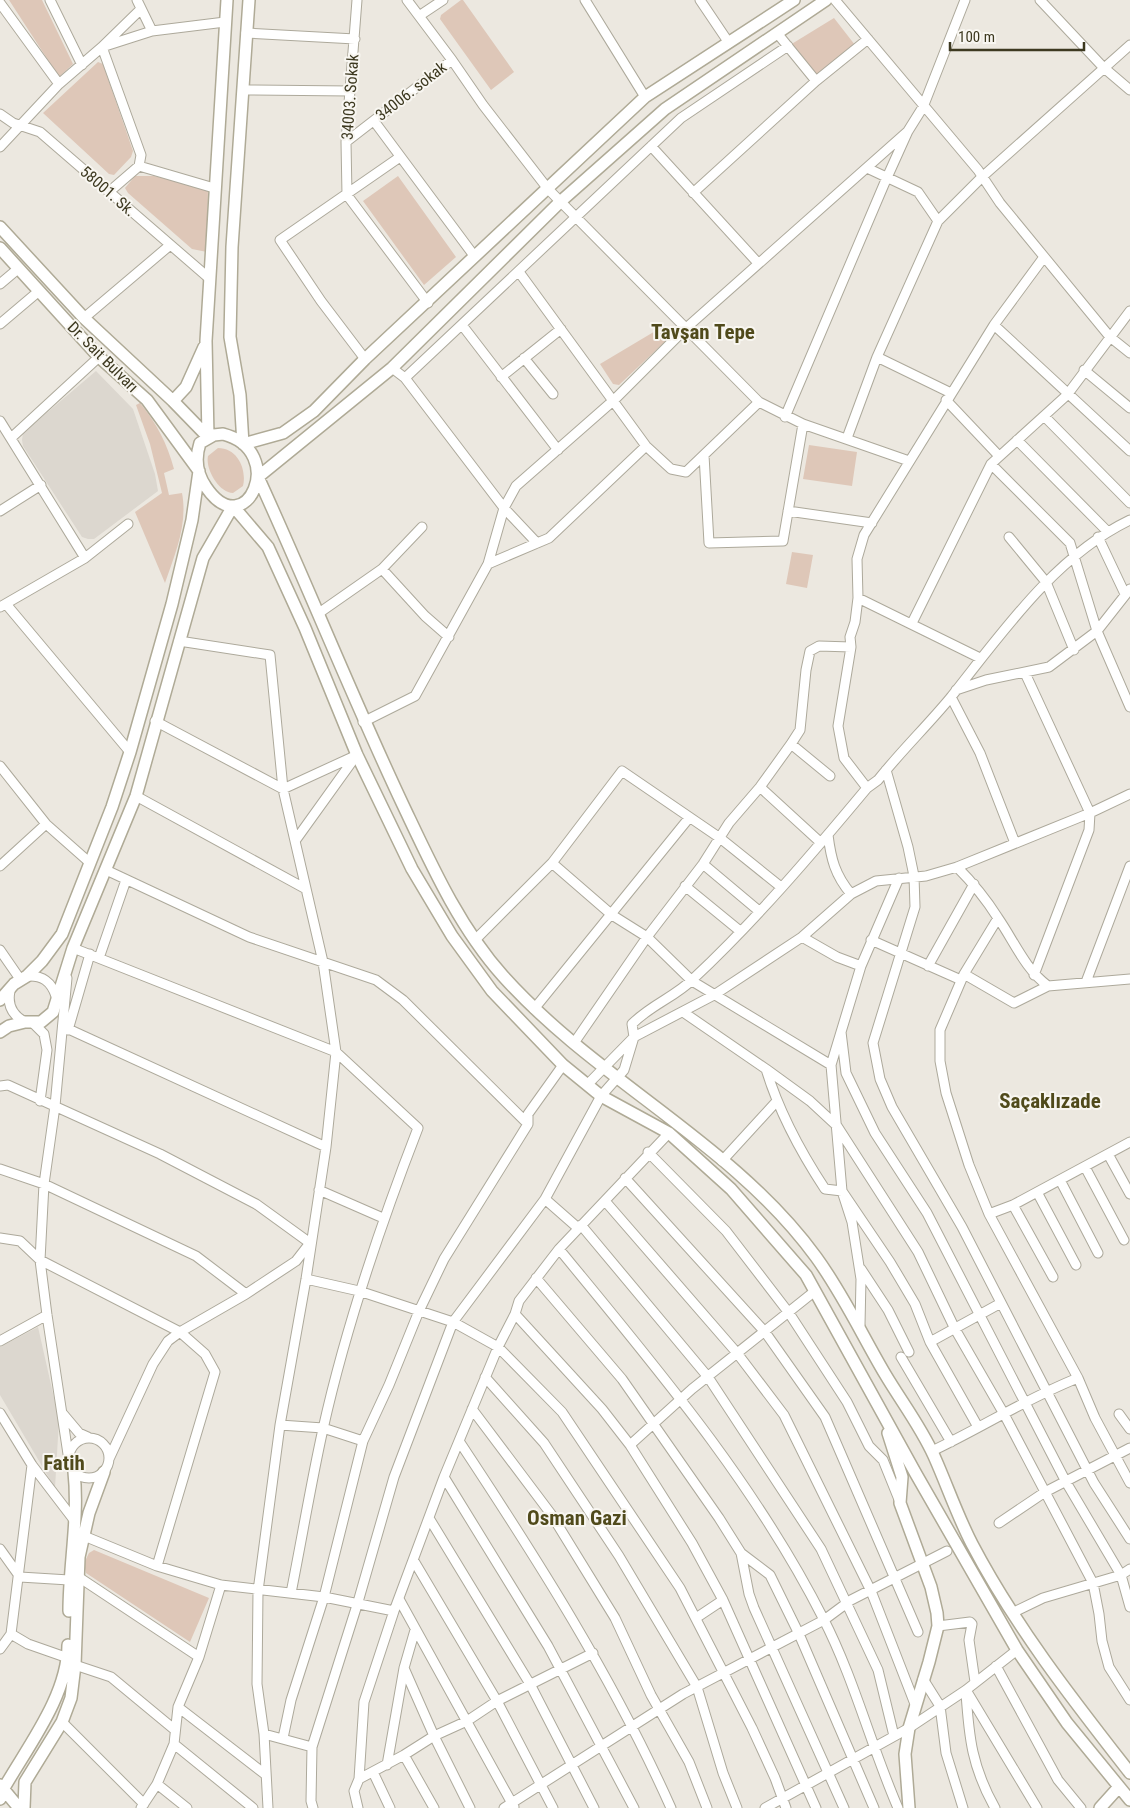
<svg xmlns="http://www.w3.org/2000/svg" width="1130" height="1808" viewBox="0 0 1130 1808" font-family="'Roboto Condensed',sans-serif">
  <style>
    .built { fill: #dcd7cf }
    .green { fill: #dec7b8 }
    .lines { fill: none; stroke-linecap: round; stroke-linejoin: round }
    .street-casing { stroke: #ada99b; stroke-width: 11 }
    .secondary-casing { stroke: #afaa96; stroke-width: 14 }
    .street { stroke: #fff; stroke-width: 9 }
    .secondary { stroke: #fff; stroke-width: 11 }
    .labels { text-anchor: middle; dominant-baseline: central; stroke-width: 4; stroke-linejoin: round; paint-order: stroke }
    .street-label { font-size: 16px; fill: #3d3920; stroke: #f8f6f1 }
    .district-label { font-size: 21px; font-weight: bold; fill: #504a1b; stroke: #f8f6f1 }
  </style>
  <rect width="100%" height="100%" fill="#ece8e0"/>
  <path class="built" d="M96,371L133,409L155,474L158,491L94,539H88L82,537L23,446L22,440L23,433Z
    M38,1327L59,1420L55,1488L0,1395V1347Z"/>
  <path class="green" d="M9,0H42L73,64L59,77Z
    M461,0H463L514,72L491,90L440,19L441,15Z
    M834,18L855,45L816,78L790,45Z
    M98,62L103,64L133,151L131,157L114,175L109,174L43,113Z
    M135,176H154L208,189L207,252L192,249L128,193L125,188Z
    M398,176L456,257L424,285L363,201Z
    M662,327L671,336L619,385L613,384L600,364Z
    M140,403C157,424 167,443 174,469L164,473L169,495L182,493C188,524 175,554 165,583L135,512L162,493L150,444L136,405Z
    M809,445L857,452L852,486L803,479Z
    M218,448C238,448 247,470 243,486L233,493C219,493 205,469 208,456Z
    M792,552L813,555L807,588L786,584Z
    M94,1550L209,1598L190,1642L86,1573L84,1563L89,1553Z"/>
  <g class="lines">
    <defs>
      <path id="street" d="M50,0L82,65
        M137,0L152,31
        M407,0L452,60L483,105L548,189L759,402L803,424L909,461
        M585,0L645,97
        M700,0L729,43
        M835,0L978,170L1000,203L1110,337L1130,353
        M1040,0L1103,67L1130,90
        M0,3L59,84
        M419,16L443,0
        M246,33L355,39
        M777,33L816,81
        M243,90L350,91
        M0,114L13,123L40,132L210,279
        M374,121L475,257
        M346,142L452,60
        M651,146L758,263
        M0,147L59,84L102,47L152,31L225,22
        M139,166L214,188
        M867,168L918,192L938,221
        M110,191L139,166L141,155L102,47L141,9
        M693,193L816,81L868,39
        M347,195L346,142L357,0
        M347,195L428,303
        M519,272L646,446L671,469L686,472L759,402
        M0,284L19,268
        M84,318L169,246
        M0,324L39,291
        M462,325L558,450
        M994,325L1130,451
        M877,357L951,393
        M524,358L553,394
        M365,359L321,301L280,240L400,157
        M392,368L405,378L504,508L537,543
        M1084,370L1130,408
        M501,377L561,329
        M405,378L681,118L788,46
        M946,400L999,456
        M785,417L885,182L908,131L923,107L965,0
        M1045,417L1130,503
        M0,421L85,558
        M11,438L99,357
        M847,438L877,357L938,221L982,177L1130,45
        M1017,440L1107,531
        M704,455L709,543L783,541L803,424
        M991,464L1070,543L1097,631L1130,707
        M0,511L41,485
        M788,511L872,523
        M1009,537L1046,582L1074,650
        M1098,537L1125,594
        M488,564L549,538L646,446
        M382,569L425,616L449,637
        M858,598L980,658
        M6,604L130,752
        M0,607L85,558L128,524
        M319,613L382,569L422,527
        M912,623L991,464L1067,395L1130,311
        M179,641L270,655L283,789L323,962L336,1052L326,1147L306,1279L280,1425L258,1591L257,1684L264,1734L268,1808
        M1025,673L1090,813L1089,830L1034,975
        M956,690L986,680L1049,667L1097,631L1130,589
        M951,697L980,753L1015,843
        M155,721L283,789L357,755
        M363,722L415,696L488,564L504,508L516,486L614,400L685,329L908,131
        M791,744L830,776
        M0,766L46,824L89,862
        M886,770L908,847L914,876L915,907L873,1043L880,1079L892,1107L962,1227L1094,1483L1130,1539
        M760,787L820,842
        M867,788L844,758L838,726L851,647L850,637L855,622L858,598L857,559L864,535L994,325L1044,257
        M136,796L306,889
        M828,835C831,859 835,875 851,894
        M295,841L356,756
        M552,863L612,915L647,937L692,981L831,1065
        M703,864L759,911
        M0,866L46,824
        M957,867C973,883 986,899 998,918C1014,941 1025,969 1048,986L1130,979
        M106,870L249,937L376,980L403,1000L528,1124V1114L563,1065
        M685,886L740,931
        M998,918L964,974L940,1030V1061L946,1093L969,1165L989,1214L1078,1378L1095,1418L1130,1483
        M802,937L837,957L861,966
        M475,940L552,863L622,771L720,838L781,887
        M871,940L961,980
        M73,948L336,1052L418,1128C380,1226 346,1326 323,1429C311,1483 302,1538 291,1593
        M0,950L20,979
        M99,958L126,880
        M928,966L974,884
        M964,974L1014,1003L1048,986
        M27,976C42,975 51,981 56,996
        M67,978L55,1106L44,1184L40,1260L47,1315L68,1454
        M1086,982L1130,866
        M10,991C7,1005 12,1015 25,1022
        M534,1009L689,818
        M683,1012L766,1069L810,1101L837,1126L918,1252L955,1329L1004,1414L1093,1583L1099,1614L1102,1641L1109,1667L1130,1700
        M33,1023L44,1034L47,1050L40,1101
        M64,1027L326,1147
        M68,1030L90,954
        M841,1032L846,1073L875,1133L927,1213L1066,1482L1121,1575L1130,1607
        M574,1043L647,937L703,864L729,823L760,787L791,744L800,730L806,670L810,651L819,646L851,647
        M766,1069C779,1112 800,1151 825,1189L842,1191L890,1262L915,1304L930,1342L978,1427
        M587,1085L634,1037L714,995L802,937L851,894L876,881L926,876L957,867L1090,813L1130,794
        M0,1086L8,1085L160,1154L256,1204L310,1243L296,1261L246,1294L180,1332L168,1341L153,1364L109,1459
        M648,1152L726,1231L789,1313L847,1402L869,1446L883,1460L900,1502
        M1108,1154L1130,1194
        M722,1161L776,1102
        M1085,1167L1124,1240
        M0,1169L44,1184L196,1256L246,1294
        M625,1178L765,1332L825,1417L918,1632
        M1060,1180L1098,1253
        M319,1190L383,1218
        M1037,1192L1076,1265
        M545,1199L578,1228
        M605,1201L737,1353L784,1415L871,1591L915,1704
        M1013,1205L1053,1277
        M989,1214L1013,1205L1130,1142
        M581,1225L708,1377L821,1549L878,1670L894,1736
        M0,1238L20,1241L40,1260L180,1332L205,1354L215,1372L157,1566
        M559,1249C655,1366 754,1482 823,1618C854,1678 871,1746 898,1808
        M861,1269L888,1310L909,1352
        M536,1278L622,1379L719,1518L741,1553L749,1594L754,1608L844,1808
        M306,1279L359,1291L453,1322L498,1347L562,1412L680,1588L752,1728L775,1778L786,1808
        M515,1314L602,1409L630,1445L692,1543L723,1600L816,1808
        M860,1325L861,1279L852,1222L842,1191L831,1065L861,966L899,878
        M0,1341L47,1315
        M930,1342L1001,1303
        M901,1357L951,1442
        M485,1377L544,1443L619,1556L697,1687L723,1773L737,1808
        M472,1409L551,1514L615,1618L651,1695L689,1762L707,1808
        M0,1413L32,1465L74,1520
        M63,1414L79,1433L88,1437
        M1119,1414L1130,1429
        M280,1425L323,1428L363,1441
        M69 1458a20 20 0 1 1 40 0a20 20 0 1 1-40 0Z
        M459,1441C537,1559 613,1678 671,1808
        M630,1445L692,1389L815,1291
        M932,1451C981,1428 1027,1398 1078,1378
        M444,1477L548,1646L634,1808
        M429,1518L530,1684L594,1808
        M999,1523L1045,1492L1130,1448
        M84,1536L157,1566L221,1585L324,1597L394,1611
        M0,1549L20,1577L69,1580
        M741,1553L770,1575L799,1634L874,1808
        M414,1561L497,1701L553,1808
        M77,1576L199,1657
        M399,1599L514,1807
        M1014,1612L1043,1598L1121,1575L1130,1569
        M696,1618L723,1600
        M938,1626L970,1622L972,1624L969,1640L975,1682
        M11,1634L28,1644L68,1658
        M0,1649L11,1634L32,1465
        M75,1665L111,1677L175,1730
        M996,1666L1058,1780L1081,1808
        M404,1668L434,1736L470,1808
        M923,1679L940,1706L946,1753L963,1808
        M966,1690L1037,1808
        M966,1693C969,1738 972,1767 995,1808
        M178,1707L266,1775
        M62,1722L144,1804
        M264,1734L312,1747
        M283,1738L291,1700L324,1597L363,1441L389,1385L419,1311L444,1259L528,1124
        M174,1744L253,1808
        M404,1755L434,1808
        M387,1765L404,1668L415,1630
        M373,1772L390,1808
        M359,1779L364,1702L394,1611L444,1477L498,1347L515,1314L519,1301L559,1249L669,1133
        M157,1784L187,1808
        M141,1808L157,1784L174,1744L178,1707L199,1657L221,1585
        M313,1808L311,1801L312,1747L358,1602L394,1477L453,1322L545,1199L601,1096L624,1070L634,1037L632,1024C652,1004 675,997 693,979C756,920 812,854 867,788L878,780C901,751 928,725 951,697C1002,633 1055,556 1130,520
        M358,1808L354,1791L359,1779L404,1755L434,1736L467,1721L497,1701L593,1653
        M504,1808L683,1694L824,1620L851,1600L947,1551
        M765,1808L909,1728L966,1690L1017,1650"/>
      <path id="secondary" d="M249,0L232,247L230,337L240,395L243,444L283,433L314,411L365,359L645,97L794,0
        M826,0L665,109L560,202L392,368L258,477C308,586 352,697 403,805C431,864 459,927 503,976C597,1081 733,1143 816,1257C843,1294 862,1335 885,1374C901,1401 921,1427 934,1456C947,1485 957,1515 972,1544C1015,1626 1073,1700 1130,1773
        M0,227L84,318L173,401L208,437
        M0,248L99,357L147,400L199,471L192,520L172,604L130,752L112,807L62,934L42,961L27,976L14,984L0,1000
        M173,401L186,387L204,347
        M223,434C289,451 246,546 206,487C197,474 195,458 200,443L214,435Z
        M208,437L206,341L227,0
        M0,1032L9,1026L25,1022H41L53,1012L73,948L136,796L203,558L233,506L268,547L305,628L357,755L412,869L452,936L492,991L563,1065L601,1096L669,1133L731,1189L806,1275L916,1474L1017,1650L1067,1723L1130,1800
        M888,1433L902,1477L900,1503L931,1587L937,1613L938,1626L929,1662L909,1728L905,1754L909,1808
        M69,1611C69,1565 79,1518 74,1472
        M0,1785L19,1808
        M0,1799L4,1788C28,1746 68,1695 68,1645
        M24,1808L25,1782L62,1722L71,1698L75,1665L79,1557L89,1513L104,1472
        M1100,1808L1118,1788"/>
    </defs>
    <use href="#street" class="street-casing"/>
    <use href="#secondary" class="secondary-casing"/>
    <use href="#street" class="street"/>
    <use href="#secondary" class="secondary"/>
  </g>
  <g class="labels">
    <g class="street-label">
      <text transform="translate(411 91) rotate(-38)">34006. sokak</text>
      <text transform="translate(350 97) rotate(-86)">34003. Sokak</text>
      <text transform="translate(108 191) rotate(41)">58001. Sk.</text>
      <text transform="translate(103 357) rotate(45)">Dr. Sait Bulvarı</text>
    </g>
    <g class="district-label">
      <text x="703" y="332">Tavşan Tepe</text>
      <text x="1050" y="1101">Saçaklızade</text>
      <text x="64" y="1463">Fatih</text>
      <text x="577" y="1518">Osman Gazi</text>
    </g>
  </g>
  <path d="M950 42v8h134v-8" fill="none" stroke="#3d3920" stroke-width="2.5"/>
  <text x="958" y="42" font-size="15" fill="#3d3920" stroke="#f8f6f1" stroke-width="4" paint-order="stroke">100 m</text>
</svg>
